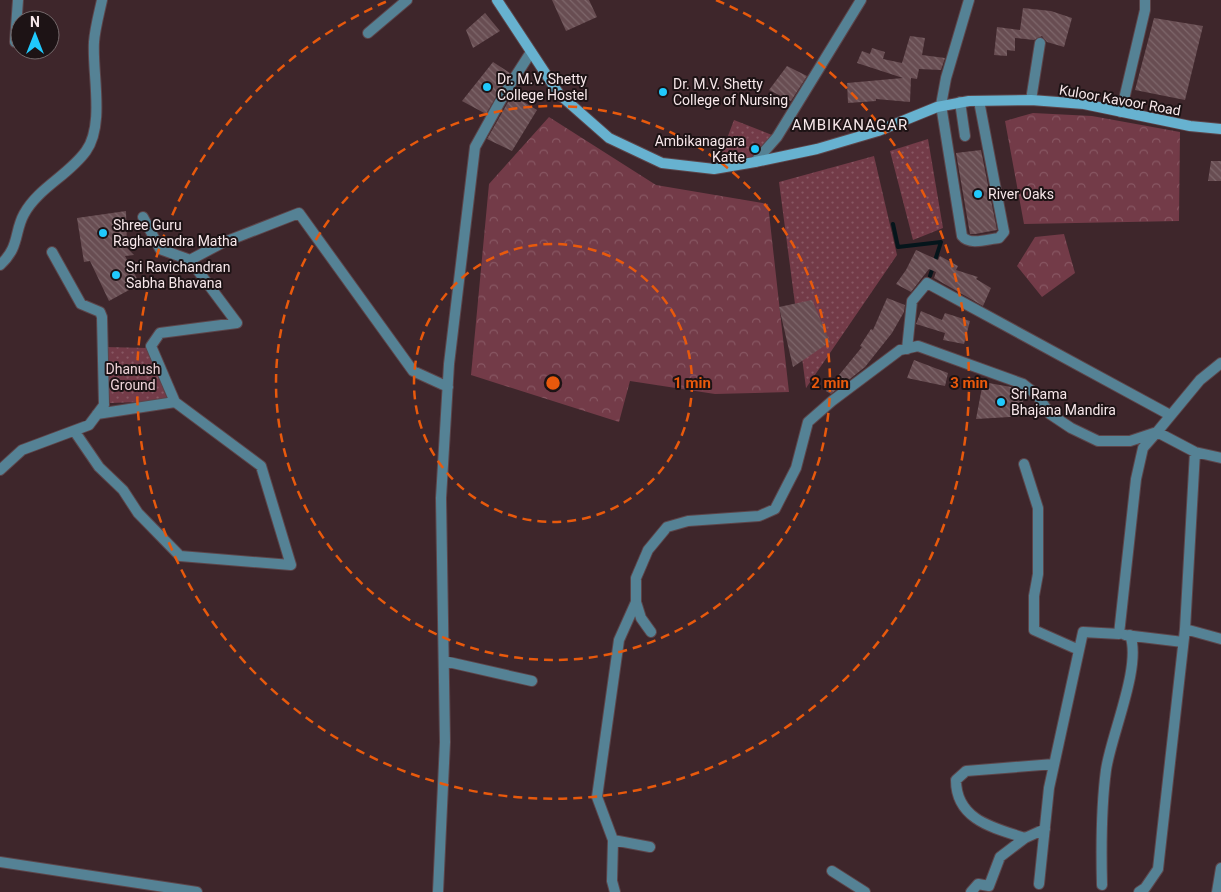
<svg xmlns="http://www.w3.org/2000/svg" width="1221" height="892" viewBox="0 0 1221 892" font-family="Roboto,sans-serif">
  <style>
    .grass { fill: url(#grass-dots) }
    .forest { fill: url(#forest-crowns) }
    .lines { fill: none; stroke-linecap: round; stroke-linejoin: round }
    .stream { stroke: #05151b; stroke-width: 4 }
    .building { fill: url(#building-back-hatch) }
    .minor-casing { stroke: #5c454a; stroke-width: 12 }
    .secondary-casing { stroke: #5c454a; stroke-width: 12 }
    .minor { stroke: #558295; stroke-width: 10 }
    .secondary { stroke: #67b2d0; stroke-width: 10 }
    .ring { fill: none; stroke: #e8590c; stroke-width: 2.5; stroke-dasharray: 9 6 }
    .poi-dot { fill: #20c9fd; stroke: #1d1315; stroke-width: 2 }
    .labels { text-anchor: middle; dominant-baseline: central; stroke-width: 4; stroke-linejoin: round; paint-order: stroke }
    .poi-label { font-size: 14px; fill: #f7e7ea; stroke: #1d1315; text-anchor: start }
    .street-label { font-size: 14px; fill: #f7e7ea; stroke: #1d1315 }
    .park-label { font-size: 14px; fill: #efd3d8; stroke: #1d1315 }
    .neighbourhood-label { font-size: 15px; letter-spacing: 1px; fill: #f7e7ea; stroke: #1d1315 }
    .centre { fill: #e8590c; stroke: #1d1315; stroke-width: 2.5 }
    .ring-label { font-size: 15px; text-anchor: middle; font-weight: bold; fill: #e8590c; stroke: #1d1315; stroke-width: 4; stroke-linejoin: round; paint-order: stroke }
  </style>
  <defs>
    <pattern id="grass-dots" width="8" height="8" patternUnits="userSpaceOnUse" patternTransform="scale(1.25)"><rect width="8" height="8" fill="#733b48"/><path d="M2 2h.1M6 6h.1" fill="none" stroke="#885763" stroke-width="1.8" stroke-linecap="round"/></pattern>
    <pattern id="forest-crowns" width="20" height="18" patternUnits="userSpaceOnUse" patternTransform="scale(1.25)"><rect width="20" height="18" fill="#733b48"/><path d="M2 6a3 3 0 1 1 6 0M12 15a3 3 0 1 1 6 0" fill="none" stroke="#885763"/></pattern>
    <pattern id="building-back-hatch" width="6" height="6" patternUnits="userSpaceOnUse" patternTransform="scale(1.25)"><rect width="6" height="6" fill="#684d52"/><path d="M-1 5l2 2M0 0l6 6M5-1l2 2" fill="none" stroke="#7e676b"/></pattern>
  </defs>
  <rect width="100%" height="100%" fill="#3e262b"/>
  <path class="grass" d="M734,120L777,137L755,157L717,165Z
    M928,139L943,228L913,240L890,151Z
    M874,156L897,255L806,388L779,182Z
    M104,347L148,348L168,401L110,403Z"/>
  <path class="forest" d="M1033,113L1092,116L1180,132L1179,221L1024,224L1005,121Z
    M549,117L656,185L768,204L789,392L715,394L630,381L619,422L471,375L489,184Z
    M1064,234L1075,273L1042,297L1017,266L1035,237Z"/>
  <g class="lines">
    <path class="stream" d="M893,224L898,247L941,242L930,276"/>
  </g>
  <path class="building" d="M552,0H589L597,17L566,31Z
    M1023,8L1051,11L1072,18L1064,47L1047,42L1042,36L1034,40L1015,38V51L1007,50V56L994,55L997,27L1020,30Z
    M485,13L500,31L473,48L466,30Z
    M1154,18L1203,26L1185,100L1135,90Z
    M910,36L925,38L922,55L945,58L941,70L919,69L917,79L911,78L910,102L876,99V101L848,103L847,83L903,78L857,63L862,51L870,54L872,48L885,52L883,59L902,63Z
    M493,62L510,73L486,114L462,101Z
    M787,66L807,76L791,101L769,90Z
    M512,95L537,110L512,151L487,139Z
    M981,150L997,230L975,234H970L956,153Z
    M1211,161H1221V181H1208Z
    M126,211L127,248L134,255L125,256L140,284L109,301L90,261L84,262L77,218Z
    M916,250L938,260L940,256L958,266L956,270L978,277L976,279L991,288L983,306L934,278L936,272L929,269L911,292L896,284L906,270Z
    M887,298L905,305L904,312L892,333L865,367L831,394L826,391L862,347L860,346L871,329L873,330Z
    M812,300L830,342L793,367L779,307Z
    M921,311L942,320L945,313L970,321L964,344L943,340L945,333L916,324Z
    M914,360L948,373L945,386L907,378Z
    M983,382L1011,387L1021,391L1026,416L976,419Z"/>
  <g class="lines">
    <defs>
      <path id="minor" d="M969,0L946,78L941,105L962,236C970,246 988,239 999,238L1004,232L979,101
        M368,33L407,0
        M15,42L18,0
        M1031,100L1040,43
        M960,102L965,136
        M1121,112L1145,10V0
        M755,162L777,137L861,0
        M143,217L160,249L190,260L222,243L299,213L413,371L448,387
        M0,265C20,247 14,232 24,214C38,188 69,175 86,151C105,125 92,73 94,42C95,28 99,14 102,0
        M907,349L912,301L927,283L1170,415
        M97,414L175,402L151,346L160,333L237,323L190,260
        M75,432L99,467L123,490L138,513L180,556L291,565L261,466L175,402
        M1024,464L1038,508V574L1034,596V630L1079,650
        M0,470L22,450L89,425L104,405L102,317L100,312L81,304L52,252
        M1185,629L1221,639
        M651,632L641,618L636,602V578L648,550L667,527L688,521L759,516L775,509L796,468L808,422L832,401L900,350L918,346L1023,384L1037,395L1050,414L1071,428L1098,441H1130L1157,432L1200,380L1221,363
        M1125,635L1183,642
        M444,661L532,681
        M1045,829L1025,838C994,828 956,820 956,780L966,771L1054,764
        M613,840L650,847
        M0,862L197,892
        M832,871L865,892
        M1039,884L1049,788L1083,632L1119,634L1136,479L1143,448L1157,432L1195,452L1221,458
        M1102,885C1101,846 1101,808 1106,770C1111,735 1142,666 1130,635
        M438,892L445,742L441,498L449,364L475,147L506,91L531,52
        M615,892L612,881L613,840L597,797L619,640L636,602
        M971,892L978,884L989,886L1000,857L1025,838
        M1139,892L1145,888L1158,869L1185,629L1195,452
        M1217,892L1221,868"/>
      <path id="secondary" d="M497,0L559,94L609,138L662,163L714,169L755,162L817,149L878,131L937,107L969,101L1031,100L1084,104L1190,126L1221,129"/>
    </defs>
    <use href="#minor" class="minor-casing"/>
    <use href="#secondary" class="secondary-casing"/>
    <use href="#minor" class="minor"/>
    <use href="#secondary" class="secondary"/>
  </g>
  <g class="ring">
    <circle cx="553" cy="383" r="139"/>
    <circle cx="553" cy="383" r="277"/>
    <path d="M716 0A416 416 0 1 1 390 0"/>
  </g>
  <g class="poi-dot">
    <circle cx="487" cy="87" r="5"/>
    <circle cx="663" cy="92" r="5"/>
    <circle cx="755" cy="149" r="5"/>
    <circle cx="978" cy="194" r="5"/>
    <circle cx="103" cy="233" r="5"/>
    <circle cx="116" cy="275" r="5"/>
    <circle cx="1001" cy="402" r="5"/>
  </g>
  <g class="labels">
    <g class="poi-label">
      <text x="497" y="79">Dr. M.V. Shetty<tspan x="497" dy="16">College Hostel</tspan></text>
      <text x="673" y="84">Dr. M.V. Shetty<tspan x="673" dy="16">College of Nursing</tspan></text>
      <text x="745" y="141" text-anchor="end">Ambikanagara<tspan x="745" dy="16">Katte</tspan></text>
      <text x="988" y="194">River Oaks</text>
      <text x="113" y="225">Shree Guru<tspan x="113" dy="16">Raghavendra Matha</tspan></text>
      <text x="126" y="267">Sri Ravichandran<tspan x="126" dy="16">Sabha Bhavana</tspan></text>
      <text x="1011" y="394">Sri Rama<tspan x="1011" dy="16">Bhajana Mandira</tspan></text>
    </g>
    <g class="street-label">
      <text transform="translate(1120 100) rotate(10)">Kuloor Kavoor Road</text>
    </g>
    <g class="park-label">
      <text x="133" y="369">Dhanush<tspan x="133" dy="16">Ground</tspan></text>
    </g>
    <g class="neighbourhood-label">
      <text x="850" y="125">AMBIKANAGAR</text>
    </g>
  </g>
  <circle cx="553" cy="383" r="8" class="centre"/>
  <g class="ring-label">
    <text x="692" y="388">1 min</text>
    <text x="830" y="388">2 min</text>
    <text x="969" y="388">3 min</text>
  </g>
  <g transform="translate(35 35)"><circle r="24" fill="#1d1315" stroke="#74686a"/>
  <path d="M0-4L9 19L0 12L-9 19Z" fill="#20c9fd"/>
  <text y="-8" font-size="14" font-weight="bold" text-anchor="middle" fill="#f7e7ea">N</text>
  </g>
</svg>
